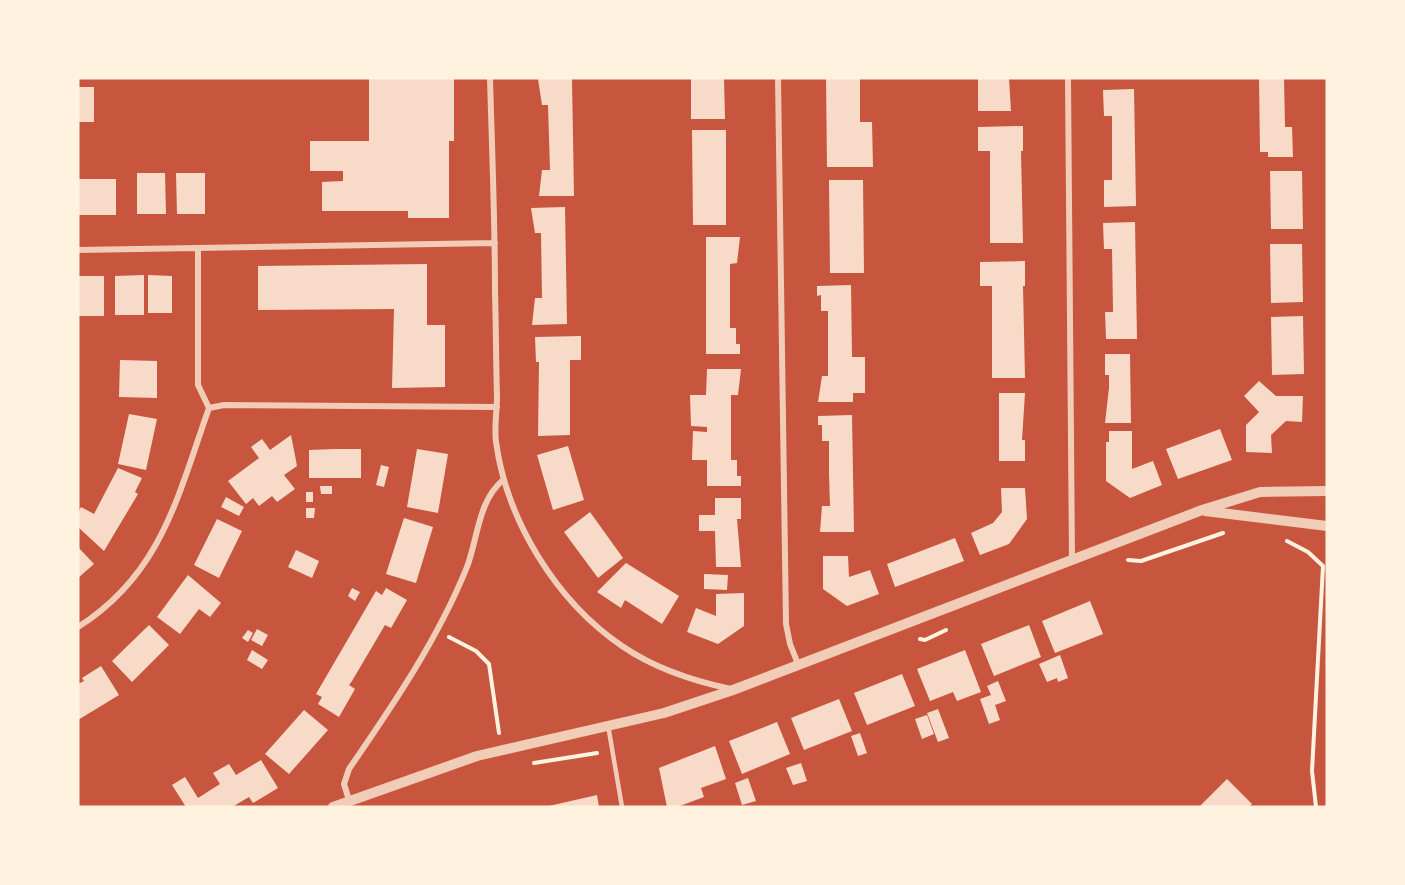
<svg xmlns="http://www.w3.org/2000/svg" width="1405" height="885" viewBox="0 0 1405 885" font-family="Helvetica,sans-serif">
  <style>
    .building { fill: #f7dbc8 }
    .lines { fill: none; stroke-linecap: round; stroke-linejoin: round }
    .path { stroke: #fff3e0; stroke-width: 4 }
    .service { stroke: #f1ccb7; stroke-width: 4.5 }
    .minor { stroke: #f1ccb7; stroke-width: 6 }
    .tertiary { stroke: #f1ccb7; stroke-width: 10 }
  </style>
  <rect width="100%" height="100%" fill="#c8553d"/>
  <path class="building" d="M369,78H454V141H449V218H408V211H322V182L343,181V171H310V141H369Z
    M691,78H724L725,119H691Z
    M826,78H860V122H872L873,167H827Z
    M978,78H1009L1011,111H978Z
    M1259,78H1284L1285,127H1292L1293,157H1268V152H1260Z
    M538,79H572L574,196H539L542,170H550L548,105H542Z
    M78,87H94V122H78Z
    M1134,89L1136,206L1104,207V180H1112V116H1104L1103,90Z
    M1023,126V151H1021L1023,243H990V151H978V127Z
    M692,130H726V225H693Z
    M1270,171H1302L1303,229H1271Z
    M137,173H165L166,214H137Z
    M176,173H205V214H177Z
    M78,179H116V215H78Z
    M829,180H863L864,273H830Z
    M565,207L567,324L532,325L535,298H542L541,233H535L531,208Z
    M1135,222L1137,339H1106L1105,312H1113L1112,249H1104L1103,223Z
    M706,237H740L737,263L730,264V328H736V344H740V354H706Z
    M1270,244H1302L1303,302L1271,303Z
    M1025,261V286H1023L1025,378H992V286H980V262Z
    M427,264V325H445V387L392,388L394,309L258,310V266Z
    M144,275V315H115V276Z
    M148,275L172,276V313H148Z
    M78,276H104V316H78Z
    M851,285L852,357H865V393H853V402H818L822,376H828V311H821V295L817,296V286Z
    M1303,316L1304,374L1272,375L1271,317Z
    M581,336V360H570V435L538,436L539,362H536L535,337Z
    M1105,354H1130L1131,423H1105L1109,388V375H1105Z
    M120,360L157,361V398L119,397Z
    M707,369H741L738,395H731V460H737V476H741V486H707V460H692L693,431L707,432V427L691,426L690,395H706Z
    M1259,381L1276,396H1303L1302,422L1286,421L1271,435L1272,453L1246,452V425L1259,412L1244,396Z
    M999,393H1025L1022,440H1025V461H999Z
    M129,414L157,419L146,470L118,464Z
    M852,415L854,532H820L822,506H830L829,474V441H822V425H818V416Z
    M1220,429L1232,460L1178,479L1166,449Z
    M1109,431H1132V469L1153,461L1162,485L1130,498L1106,481V442H1109Z
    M291,435L297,466L284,475L295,489L277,502L272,496L259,506L253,498L246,504L228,481L259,458L251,447L262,439L270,450Z
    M568,446L584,500L553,510L537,455Z
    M335,449H361V478H309V450Z
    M417,449L448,454L438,513L407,507Z
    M381,465L389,467L384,487L376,485Z
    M118,468L142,478L135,492L138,494L104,551L78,527V513L81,507L94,514Z
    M320,486H332V494H321Z
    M1001,488H1025L1027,519L1009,544L980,555L971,533L993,523L1002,512Z
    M306,492H313V502H306Z
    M226,497L244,507L239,516L221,507Z
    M715,498H741V519H737L741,567H716L715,531H699V515H715Z
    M306,508H315L314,518H306Z
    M590,512L623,558L598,578L564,532Z
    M404,518L433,527L416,583L386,574Z
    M217,519L242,531L219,578L194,565Z
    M955,538L964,561L895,587L887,564Z
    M78,547L94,564L78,578Z
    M296,550L319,561L312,578L288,567Z
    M823,556H848L849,577L870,570L879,594L847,606L823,589Z
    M626,563L679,596L662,624L625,600L621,608L597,592Z
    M704,574L728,575L727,590L704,589Z
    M188,575L221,603L210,617L199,609L180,634L157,617Z
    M352,588L360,592L355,601L348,596Z
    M386,588L407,600L391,628L385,625L352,681L349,685L355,689L339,717L318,704L322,697L316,694L376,591L382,595Z
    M744,593V626L718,644L687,632L696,608L716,616V594Z
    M1090,601L1103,634L1055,653L1042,621Z
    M149,625L169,645L132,682L112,661Z
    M1029,625L1041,657L994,676L981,644Z
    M257,629L268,635L262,646L251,640Z
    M248,630L253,633L248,642L242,638Z
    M252,650L268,660L262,669L247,660Z
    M965,650L981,692L957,701L953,692L930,701L917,669Z
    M1060,655L1068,678L1058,682L1057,678L1047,682L1039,664Z
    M101,666L119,695L78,720V684L84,681L82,678Z
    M902,674L915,706L867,725L854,693Z
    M998,681L1006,701L995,705L1000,720L989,724L980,699L991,695L987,686Z
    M839,699L852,731L804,750L791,718Z
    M938,709L949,738L938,742L927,713Z
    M304,710L328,730L289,774L265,754Z
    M927,715L934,734L922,739L915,719Z
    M777,722L790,754L742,774L729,741Z
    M860,733L867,753L858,756L851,736Z
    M715,746L726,779L701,788L704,797L677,807H667L659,768Z
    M261,760L278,788L253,803L249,797L232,807H186L172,785L185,777L198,798L220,784L213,773L229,764L236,775Z
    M801,763L807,781L793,785L786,768Z
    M748,778L756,801L742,805L735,783Z
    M1227,779L1252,804L1249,807H1199Z
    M597,795L599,807H550L549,806Z"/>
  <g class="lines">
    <path class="path" d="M1287,541L1308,552L1323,566L1312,771L1316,807
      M1128,560L1141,561L1223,533
      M449,637L476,651L489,664L499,733
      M920,639L925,640L946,630
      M534,763L597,753"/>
    <path class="service" d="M608,725L622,807"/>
    <path class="minor" d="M490,78C492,149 495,221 495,292C496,327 496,362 497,397C497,411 494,427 496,442C507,521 556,601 622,646C654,668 693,681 731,689
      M778,78L786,624L790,644L798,664
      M1068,78L1072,561
      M198,248V385L209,408
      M78,250L495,243
      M78,627C162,574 178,495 209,408L224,405L497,407
      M349,800L344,784L349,769C393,705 438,639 467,567C478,538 478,501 503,480"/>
    <path class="tertiary" d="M1205,511L1327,526
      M333,807L477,756L664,713L733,690L1202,510L1260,492L1327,491"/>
  </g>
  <rect width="1405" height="885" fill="none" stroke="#fff3e0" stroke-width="159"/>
</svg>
